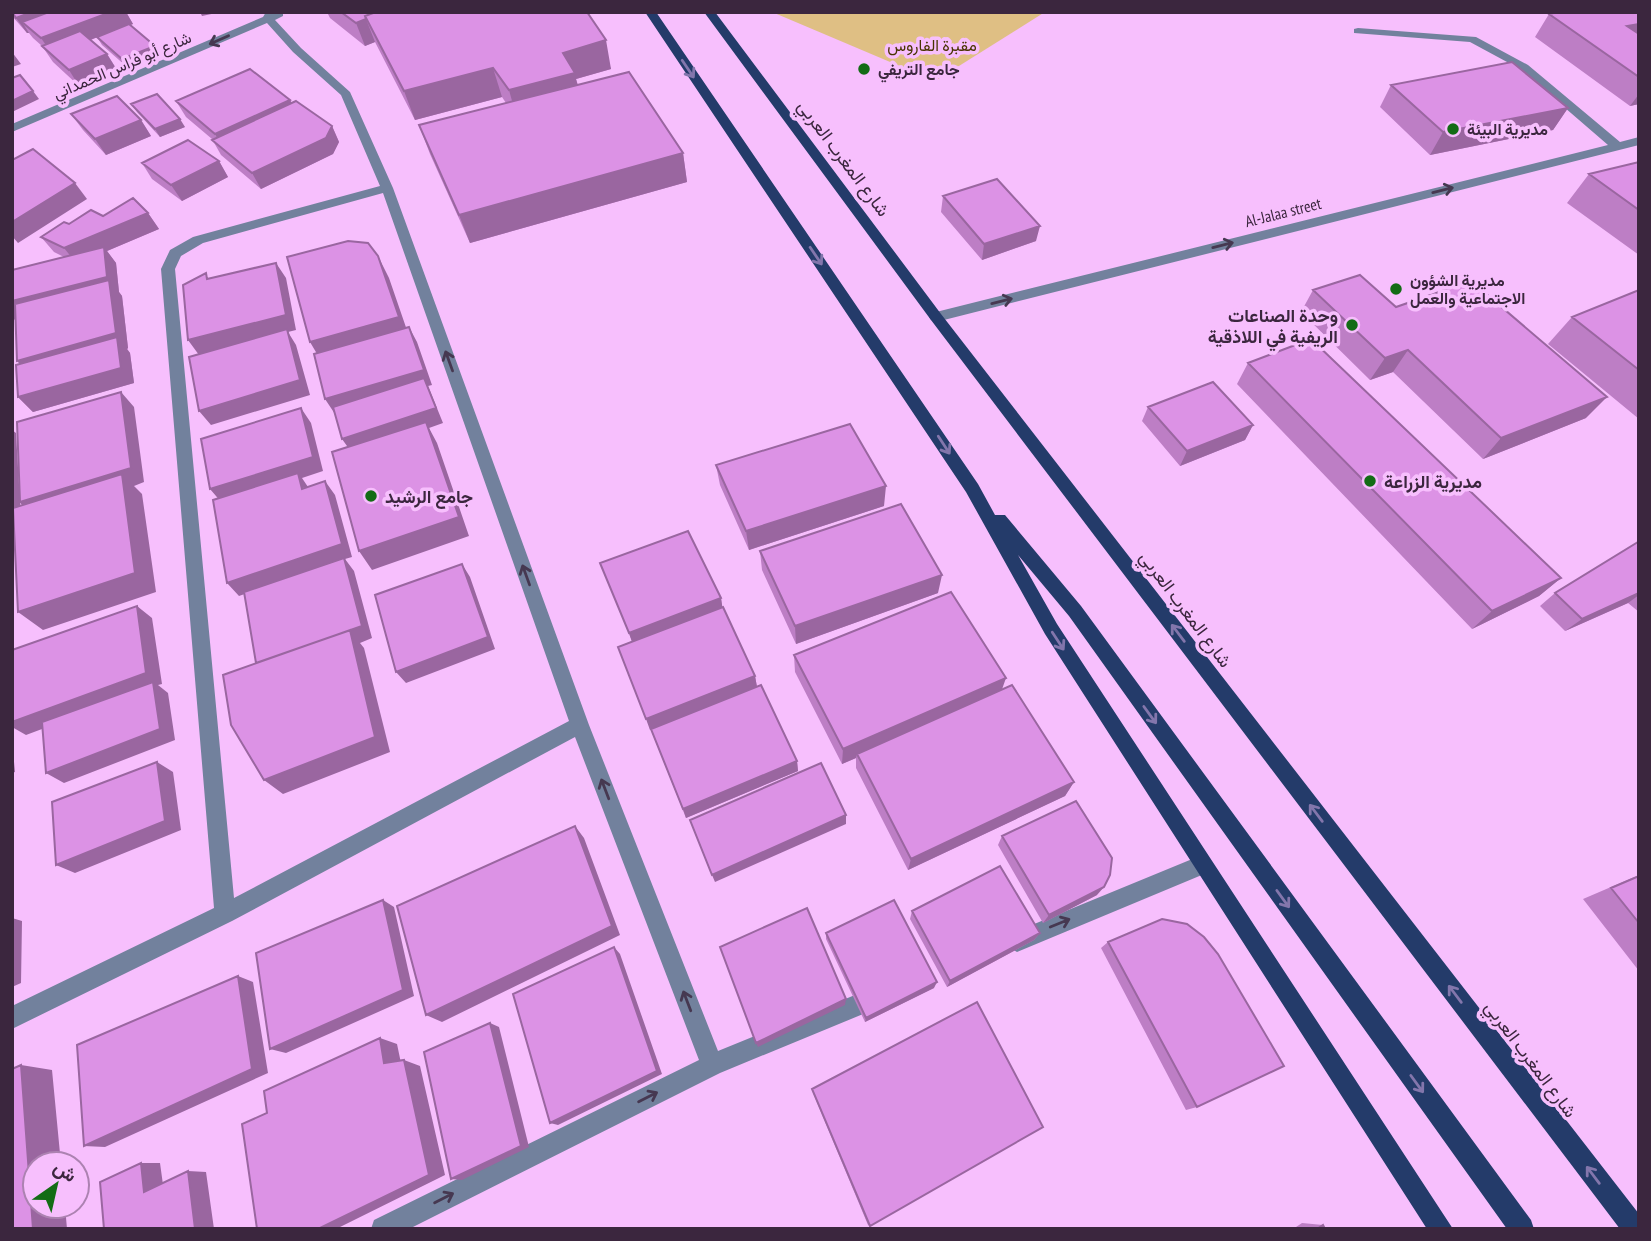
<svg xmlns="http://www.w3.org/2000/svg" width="1651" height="1241" viewBox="0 0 1651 1241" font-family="'PT Sans Narrow',Vazirmatn,sans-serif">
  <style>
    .green { fill: #dfbf84 }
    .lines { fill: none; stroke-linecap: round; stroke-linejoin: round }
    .minor { fill: #72819d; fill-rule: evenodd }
    .major { fill: #243b6a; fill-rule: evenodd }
    .wall { fill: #bd7ec5 }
    .shaded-wall { fill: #9a66a0 }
    .building { fill: #dc92e5; stroke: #9a66a0; stroke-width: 2 }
    .oneway { stroke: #463851 }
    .oneway2 { stroke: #8376ac }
    .poi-dot { fill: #136c15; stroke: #f7bffd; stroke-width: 2.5 }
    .labels { text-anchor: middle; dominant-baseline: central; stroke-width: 7; stroke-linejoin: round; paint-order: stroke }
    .far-park-label { font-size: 16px; fill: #493402; stroke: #f7bffd }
    .far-street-label { font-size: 16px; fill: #3b263e; stroke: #f7bffd }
    .far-poi-label { font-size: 16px; font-weight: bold; fill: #3b263e; stroke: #f7bffd; text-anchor: start }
    .street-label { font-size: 18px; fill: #3b263e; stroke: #f7bffd }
    .poi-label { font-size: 18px; font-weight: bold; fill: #3b263e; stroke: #f7bffd; text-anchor: start }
  </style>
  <rect width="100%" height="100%" fill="#f7bffd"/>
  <path class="green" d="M772,12H1045L935,81Z"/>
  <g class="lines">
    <path class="minor" d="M266,12H283V16L275,20L301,48L350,92L393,188L589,725L718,1051L877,986L885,989L888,997L885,1005L720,1073L409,1229H371L374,1220L699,1060L575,737L232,921L12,1029V1006L214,908L161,269L170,250L193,237L380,186L341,95L293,52L267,23L12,132V124L263,17ZM383,193L569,721L234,898L175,269L181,256L203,243Z
      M1358,28L1476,37L1528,65L1620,142L1639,137V145L936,322L931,320L929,317L936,312L1608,145L1520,69L1470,42L1354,33V29Z
      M1202,855L1209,858L1212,865L1209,872L1017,952L1010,948L1006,941L1010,934Z"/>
    <path class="major" d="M645,12H656L978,484L995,515H1005L1081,606L1531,1220L1534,1229H1507L1069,616L1018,555L1057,624L1453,1229H1427L1045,634L966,492Z
      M704,12H715L941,314L1639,1214V1229H1620L931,320Z"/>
  </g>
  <path class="wall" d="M12,12H126L133,24L130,25L160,54L127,67L102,45L97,37L91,40L107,54L117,70L79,86L53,62L42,46L33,38L29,33H27L12,16Z
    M327,12H587L611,69L576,79L578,85L683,153L687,182L470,243L430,154L419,125L506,103L502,97L415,120L375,42L365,46L330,18Z
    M1639,12V104L1630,106L1535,37L1549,14Z
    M1391,85L1568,108L1553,130L1430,155L1380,107Z
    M290,100L292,103L332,126L339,142L333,154L261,189L221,155L212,139L186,117L176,101Z
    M131,104L185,127L160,137L137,112Z
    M71,114L141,120L151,136L106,155L83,130Z
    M219,161L228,177L182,201L152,179L142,163Z
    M1639,162V255L1567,203L1589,174Z
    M943,196L1036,241L982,260L941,212Z
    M148,213L159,229L107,251L116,263L119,292L122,296L128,348L127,349L130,353L134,383L33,412L18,397L21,364L17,361L16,320L12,317V270L64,257L54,252L41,237L69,224L103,216Z
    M1313,290L1586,418L1483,459L1393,372L1370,380L1301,312Z
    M1639,290V419L1548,344L1572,317Z
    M1248,363L1561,578L1539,596L1472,629L1237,384Z
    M1148,407L1253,425L1245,440L1180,466L1142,421Z
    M716,465L884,506L749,550L720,485Z
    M1639,543V612L1628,603L1565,631L1540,606L1555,593Z
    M760,551L938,593L796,644L762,570Z
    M600,563L721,598L722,607L755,676L757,687L797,761L798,771L686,818L618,647L632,641Z
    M794,655L1002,690L1074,782L1065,796L908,870L856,768V758L842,764L795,672Z
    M1002,836L1097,895L1043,923L998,845Z
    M1639,875V971L1583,899Z
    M912,911L1040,933L1034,940L947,987L910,919Z
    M826,933L934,988L865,1022L826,939Z
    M1108,942L1197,1107L1186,1110L1101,948Z
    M812,1089L870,1226L868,1225L813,1093Z
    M1302,1223L1323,1225L1325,1229H1293Z"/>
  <path class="shaded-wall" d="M32,12H89L22,22L29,33H27L16,18Z
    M111,12H126L133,24L52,54L41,38Z
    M200,12H221L202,16Z
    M366,19L375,42L365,46L356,23Z
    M1639,24V43L1627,26Z
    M606,40L611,69L576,79L582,102L517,119L509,90L563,53Z
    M155,46L160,54L127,67L122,59Z
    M12,52L21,64L12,67Z
    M107,54L117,70L79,86L69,70Z
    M493,68L502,97L415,120L404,91Z
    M33,91L39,99L12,112V101Z
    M1639,94V104L1630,106Z
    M290,100L298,116L224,150L215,134Z
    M1568,108L1553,130L1430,155L1443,132Z
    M180,119L185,127L160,137L155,129Z
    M141,120L151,136L106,155L95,139Z
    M332,126L339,142L333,154L261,189L252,173Z
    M683,153L687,182L470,243L459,215Z
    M219,161L228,177L182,201L171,185Z
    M75,183L87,199L18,243L12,236V222Z
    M148,213L159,229L107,251L116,263L119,292L122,296L128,348L127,349L130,353L134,383L33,412L18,397L32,376L17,361L111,295L15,320L12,317V301L77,264L64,248Z
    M1040,226L1036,241L982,260L984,244Z
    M378,256L389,278L410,339L323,364L310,342Z
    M276,263L286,278L296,330L288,332L296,345L310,395L211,425L199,411V355L188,340Z
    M409,327L417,342L432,385L428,386L443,423L429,428L437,443L469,536L372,570L359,551L352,453L342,439L335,414L325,399Z
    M1408,350L1393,372L1370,380L1385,358Z
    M121,392L134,407L144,482L134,486L142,494L156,592L43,630L18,612L36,516L20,503L22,532L12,535V430L16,433L20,502Z
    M1607,397L1586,418L1483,459L1501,438Z
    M301,408L311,423L323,471L302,478L308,487L222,503L210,489Z
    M1253,425L1245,440L1180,466L1187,451Z
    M325,481L335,495L352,557L345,559L354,571L372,638L360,643L364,648L390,752L283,794L264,780L269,676L345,559L239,596L227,583Z
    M886,486L884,506L749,550L746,531Z
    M462,564L470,577L495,649L406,683L396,672Z
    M942,575L938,593L796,644L795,626Z
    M1561,578L1539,596L1472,629L1492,611Z
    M1639,593V595L1628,603L1565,631L1582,619Z
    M721,598L723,611L633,645L629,633Z
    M137,606L152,618L162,684L158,685L168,693L175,740L64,783L46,773L154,687L26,735L12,727V722Z
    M755,676L757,687L650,730L646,719Z
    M1006,678L1000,695L857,754L856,758L842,764L843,749Z
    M12,741L15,772L12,773Z
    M797,761L798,771L686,818L683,809Z
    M157,762L173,772L181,830L75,873L56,865Z
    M1074,782L1065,796L908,870L911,859Z
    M846,815V824L715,882L712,875Z
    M575,826L584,838L620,935L442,1022L426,1015Z
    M1104,887L1097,895L1043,923L1049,915Z
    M383,900L394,907L414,996L286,1053L270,1049Z
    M12,918L22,921L21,983L12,987Z
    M1040,933L1034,940L947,987L950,981Z
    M614,947L620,954L662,1074L558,1125L550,1123Z
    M238,976L253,982L268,1073L105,1147L84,1146Z
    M937,982L934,988L865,1022L866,1018Z
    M846,999L845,1005L758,1047L756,1043Z
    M490,1023L499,1027L529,1147L462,1180L451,1179Z
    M380,1038L397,1044L402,1068L384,1063Z
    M404,1060L420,1066L445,1175L336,1229H318Z
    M21,1065L52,1070L61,1164H35V1206H65L67,1229H33Z
    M141,1163H160L164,1192H144Z
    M188,1171L206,1172L214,1229H195Z"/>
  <path class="building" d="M12,12H32L16,18Z
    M49,12H111L41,38L22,22Z
    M341,12H376L365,16L366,19L356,23Z
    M376,12H587L606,40L563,53L575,73L509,90L493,68L404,91L365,16Z
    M1558,12H1639V24L1627,26L1639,34V77L1549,14Z
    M129,24L155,46L122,59L97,37Z
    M80,31L107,54L69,70L42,46Z
    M1512,62L1568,108L1443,132L1391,85Z
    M250,69L290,100L215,134L176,101Z
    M629,72L683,153L459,215L419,125Z
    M20,75L33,91L12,101V78Z
    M157,94L180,119L155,129L131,104Z
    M117,96L141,120L95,139L71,114Z
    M296,101L332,126L326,138L252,173L212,140Z
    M188,140L219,161L171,185L142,163Z
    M33,149L75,183L12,222V160Z
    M1639,162V210L1589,174Z
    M997,179L1040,226L984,244L943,196Z
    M133,198L148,213L64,248L41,237L64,222L69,224L91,210L103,216Z
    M348,241L368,243L378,256L399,317L310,342L287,257Z
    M104,247L107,277L12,301V270Z
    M276,263L286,315L188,340L183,285L206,273L207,279Z
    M1360,275L1396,307L1471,281L1607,397L1501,438L1408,350L1385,358L1313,290Z
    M109,280L116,333L17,361L15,304Z
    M1639,290V370L1572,317Z
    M409,327L424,370L325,399L314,354Z
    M287,329L300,380L199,411L189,357Z
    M117,337L121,368L18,397L16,365Z
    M1311,339L1561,578L1492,611L1248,363Z
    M424,378L436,408L342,439L333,407Z
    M1213,382L1253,425L1187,451L1148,407Z
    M121,392L131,468L20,502L17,422Z
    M301,408L313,457L210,489L201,439Z
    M426,422L459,517L359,551L332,452Z
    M850,424L886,486L746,531L716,465Z
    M298,473L302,489L325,481L342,544L227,583L213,500Z
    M122,474L135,573L18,612L13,508Z
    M901,504L942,575L795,626L760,551Z
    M688,531L721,598L629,633L600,563Z
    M1638,542L1639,543V593L1582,619L1555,593Z
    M344,558L362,626L256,663L244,592Z
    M462,564L488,637L396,672L375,595Z
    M951,592L1006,678L843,749L794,655Z
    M137,606L146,673L12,722V650Z
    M723,607L755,676L646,719L618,647Z
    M350,630L375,737L264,780L231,725L223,675Z
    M153,682L160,729L46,773L42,722Z
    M761,685L797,761L683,809L651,729Z
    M1012,685L1074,782L911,859L857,754Z
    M157,762L165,821L56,865L52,802Z
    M821,763L846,815L712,875L690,820Z
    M1076,801L1112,858L1110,875L1104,887L1049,915L1002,836Z
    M575,826L612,926L426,1015L397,906Z
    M1000,866L1040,933L950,981L912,911Z
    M1639,876V923L1611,888Z
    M383,900L403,990L270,1049L256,953Z
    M894,900L937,982L866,1018L826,933Z
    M807,908L846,999L756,1043L720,947Z
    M1162,919L1187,924L1204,937L1218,954L1284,1066L1197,1107L1108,942Z
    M614,947L657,1071L550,1123L513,994Z
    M238,976L252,1069L84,1146L77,1045Z
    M977,1002L1043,1127L870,1226L812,1089Z
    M490,1023L521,1146L451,1179L424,1052Z
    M380,1038L384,1063L404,1060L429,1175L318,1229H257L242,1124L267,1113L264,1091Z
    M21,1065L33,1229H12V1069Z
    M141,1163L144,1192L188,1171L195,1229H104L100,1182Z
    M1323,1225L1325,1229H1317Z"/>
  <defs><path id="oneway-shaft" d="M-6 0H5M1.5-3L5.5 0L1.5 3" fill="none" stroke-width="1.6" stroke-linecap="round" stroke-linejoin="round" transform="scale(1.75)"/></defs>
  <g class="oneway">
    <use href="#oneway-shaft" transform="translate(219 40) rotate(156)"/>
    <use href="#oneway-shaft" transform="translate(1443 190) rotate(-14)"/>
    <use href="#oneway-shaft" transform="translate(1223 245) rotate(-14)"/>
    <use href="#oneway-shaft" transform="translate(1002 301) rotate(-14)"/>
    <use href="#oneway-shaft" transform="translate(449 361) rotate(-110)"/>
    <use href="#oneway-shaft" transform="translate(526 575) rotate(-110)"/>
    <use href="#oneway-shaft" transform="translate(605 789) rotate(-111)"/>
    <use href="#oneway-shaft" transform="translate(1060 923) rotate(-22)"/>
    <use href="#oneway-shaft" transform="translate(687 1001) rotate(-111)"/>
    <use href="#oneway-shaft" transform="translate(648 1097) rotate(-27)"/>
    <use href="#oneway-shaft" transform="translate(444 1198) rotate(-27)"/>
  </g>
  <g class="oneway2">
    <use href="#oneway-shaft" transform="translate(688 69) rotate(56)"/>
    <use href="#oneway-shaft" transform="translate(816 256) rotate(56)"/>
    <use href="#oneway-shaft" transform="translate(944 445) rotate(57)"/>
    <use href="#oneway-shaft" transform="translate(1178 633) rotate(-127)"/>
    <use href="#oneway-shaft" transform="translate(1058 641) rotate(57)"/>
    <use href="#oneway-shaft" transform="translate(1150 715) rotate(54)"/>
    <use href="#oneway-shaft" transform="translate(1316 813) rotate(-127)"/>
    <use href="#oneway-shaft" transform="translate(1283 899) rotate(54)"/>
    <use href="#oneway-shaft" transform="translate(1455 994) rotate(-127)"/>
    <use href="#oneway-shaft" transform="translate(1417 1084) rotate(54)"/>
    <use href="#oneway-shaft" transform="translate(1593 1175) rotate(-127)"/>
  </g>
  <g class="poi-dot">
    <circle cx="864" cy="69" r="7"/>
    <circle cx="1453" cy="129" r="7"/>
    <circle cx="1396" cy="289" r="7"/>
    <circle cx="1352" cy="325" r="7"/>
    <circle cx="1370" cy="481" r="7"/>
    <circle cx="371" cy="496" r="7"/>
  </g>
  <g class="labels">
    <g class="far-park-label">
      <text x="932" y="45">مقبرة الفاروس</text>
    </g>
    <g class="far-street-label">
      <text transform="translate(122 65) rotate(-23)">شارع أبو فراس الحمداني</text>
      <text transform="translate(1283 212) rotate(-14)">Al-Jalaa street</text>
    </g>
    <g class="far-poi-label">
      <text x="878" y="69">جامع التريفي</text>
      <text x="1467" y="129">مديرية البيئة</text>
      <text x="1410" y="280">مديرية الشؤون<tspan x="1410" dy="18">الاجتماعية والعمل</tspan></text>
    </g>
    <g class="street-label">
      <text transform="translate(844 158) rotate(53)">شارع المغرب العربي</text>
      <text transform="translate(1186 609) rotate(53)">شارع المغرب العربي</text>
      <text transform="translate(1531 1059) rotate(53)">شارع المغرب العربي</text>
    </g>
    <g class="poi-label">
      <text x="1338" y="315" text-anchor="end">وحدة الصناعات<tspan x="1338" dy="21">الريفية في اللاذقية</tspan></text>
      <text x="1384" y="481">مديرية الزراعة</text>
      <text x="385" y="496">جامع الرشيد</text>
    </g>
  </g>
  <rect width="1651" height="1241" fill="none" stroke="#3b263e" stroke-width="28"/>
  <g transform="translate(56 1185) rotate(34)"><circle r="33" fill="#f7bffd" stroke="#ac82b1" stroke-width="2"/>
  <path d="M0-5L12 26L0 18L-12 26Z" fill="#136c15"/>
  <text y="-10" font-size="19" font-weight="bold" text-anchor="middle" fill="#3b263e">ش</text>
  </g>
</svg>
